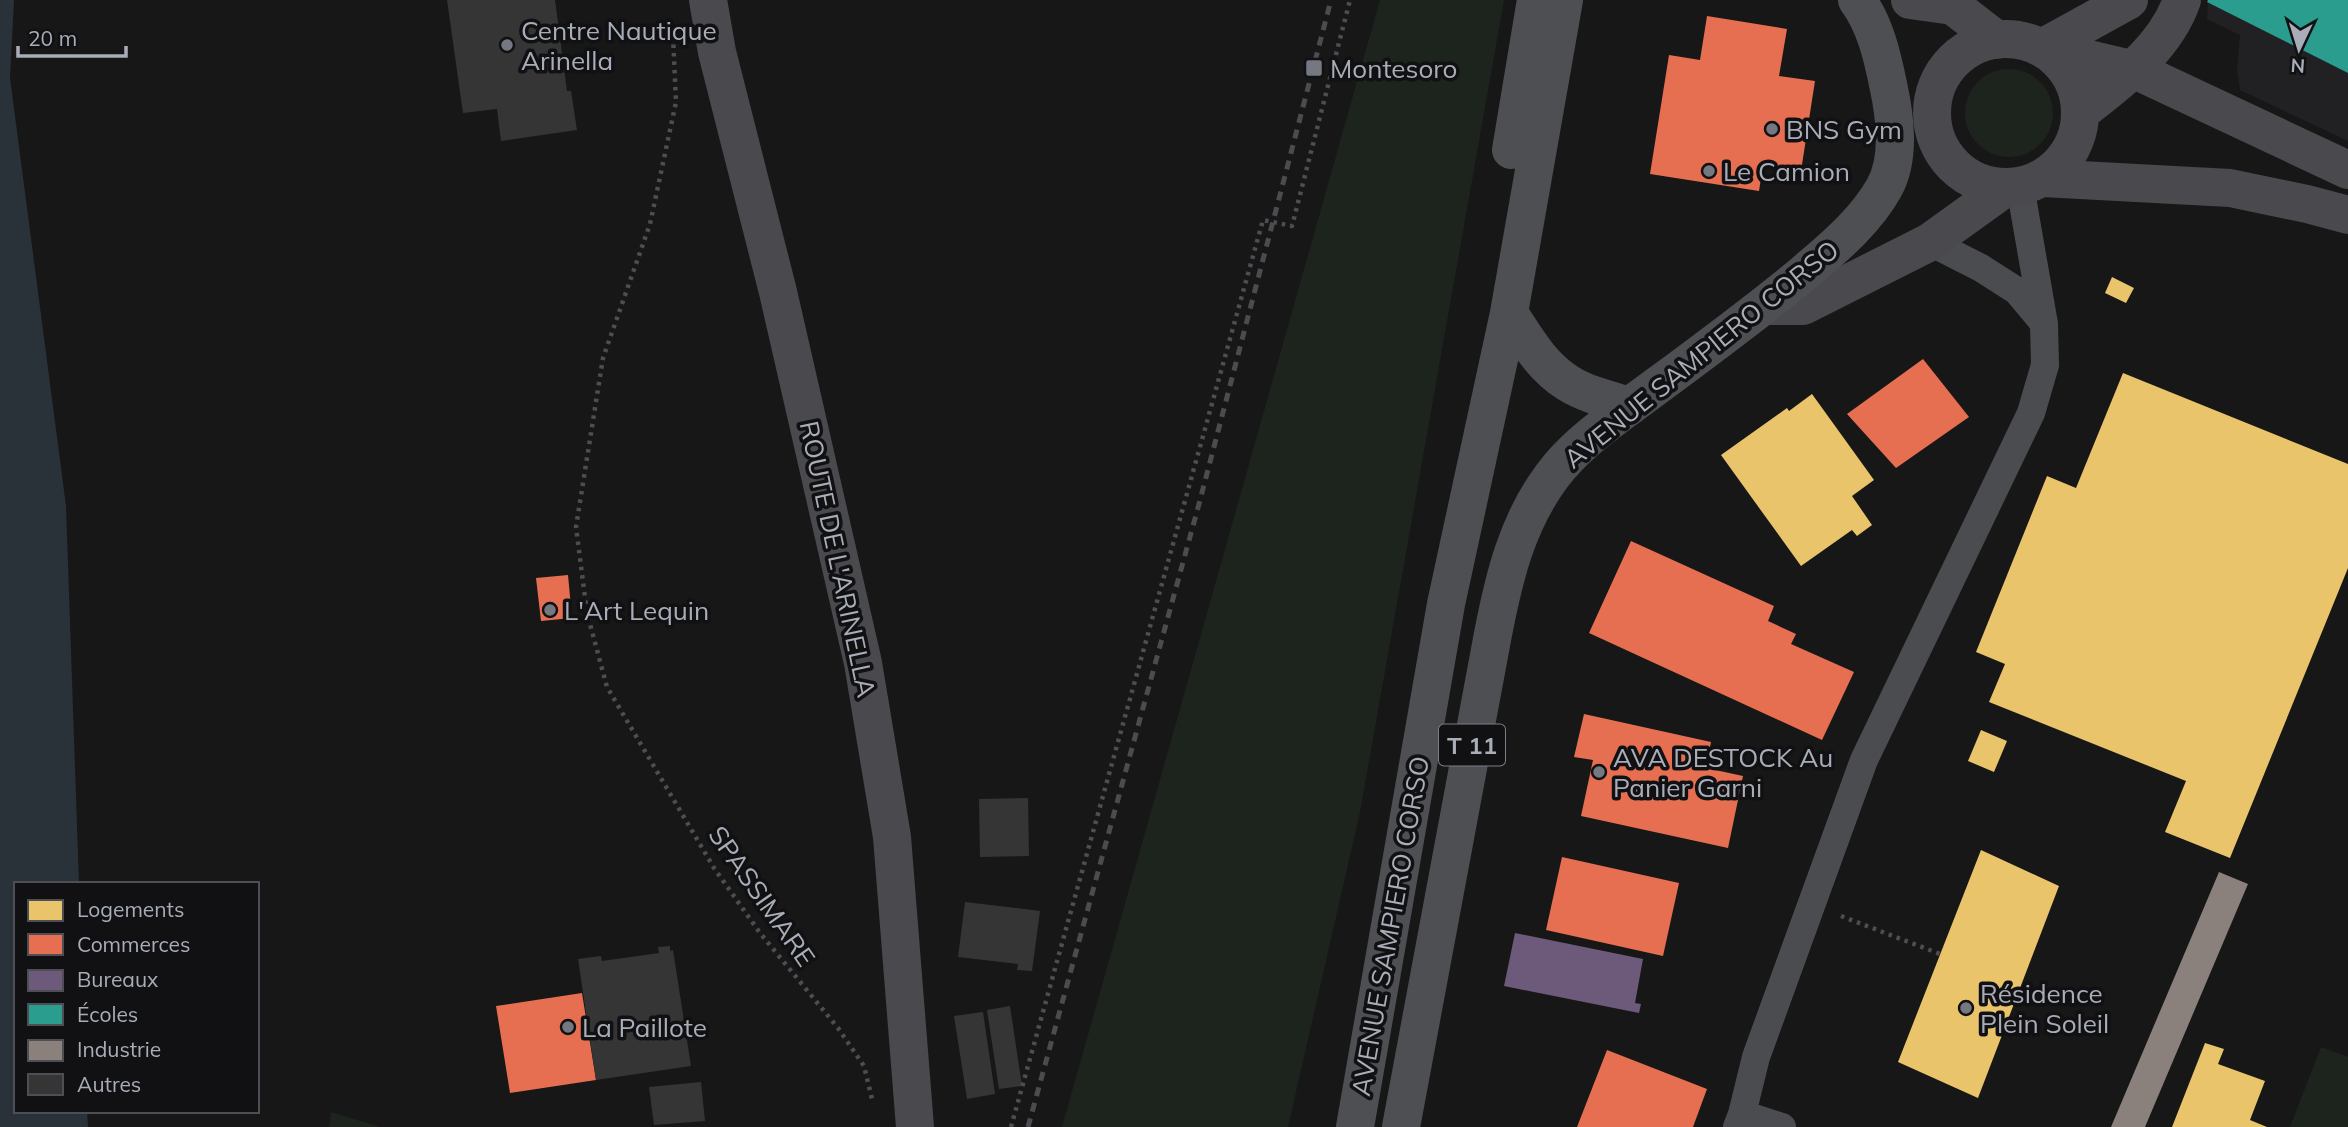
<svg xmlns="http://www.w3.org/2000/svg" width="2348" height="1127" viewBox="0 0 2348 1127" font-family="Mulish,sans-serif">
  <style>
    .built { fill: #212123 }
    .green { fill: #1d241e }
    .water { fill: #2a3239 }
    .homes { fill: #e9c46a }
    .shops { fill: #e76f51 }
    .offices { fill: #6d597a }
    .schools { fill: #2a9d8f }
    .industry { fill: #8a817c }
    .building { fill: #353536 }
    .lines { fill: none; stroke-linecap: round; stroke-linejoin: round }
    .path { stroke: #4d4e52; stroke-width: 4.5; stroke-dasharray: 3.5 5; stroke-linecap: butt }
    .street { stroke: #4b4c50; stroke-width: 28 }
    .secondary { stroke: #4a4a4e; stroke-width: 38 }
    .primary { stroke: #4d4f52; stroke-width: 38 }
    .rail { stroke: #4b4c4f; stroke-width: 5; stroke-dasharray: 9 7; stroke-linecap: butt }
    .poi-dot { fill: #757880; stroke: #111113; stroke-width: 2.5 }
    .labels { text-anchor: middle; dominant-baseline: central; stroke-width: 7; stroke-linejoin: round; paint-order: stroke }
    .shield { fill: #111113; stroke: #7b7e86; stroke-width: 2 }
    .shield-label { font-size: 24px; font-weight: bold; fill: #a8adb8 }
    .poi-label { font-size: 26px; fill: #a8adb8; stroke: #111113; text-anchor: start }
    .street-label { font-size: 26px; fill: #a8adb8; stroke: #111113 }
  </style>
  <rect width="100%" height="100%" fill="#171717"/>
  <path class="built" d="M2208,0H2348V141L2240,90L2237,71L2240,35L2207,19Z"/>
  <path class="green" d="M1380,0H1504L1360,812L1288,1127H1062Z
    M1965 113a44 44 0 1 1 88 0a44 44 0 1 1-88 0Z
    M2321,1047L2348,1057V1127H2290Z
    M331,1112L380,1127H329Z"/>
  <path class="water" d="M0,0H14L10,78L66,506L79,884H16V1111H87L88,1127H0Z"/>
  <path class="homes" d="M2112,277L2134,288L2126,303L2105,293Z
    M2123,373L2348,464V568L2230,858L2165,832L2186,781L1989,702L2005,664L1976,652L2047,476L2076,488Z
    M1812,394L1874,480L1852,496L1872,525L1857,536L1852,530L1801,566L1721,455L1787,408L1789,411Z
    M1981,730L2007,741L1994,772L1968,761Z
    M1981,850L2059,886L1978,1098L1898,1062Z
    M2205,1043L2224,1049L2218,1064L2265,1081L2250,1120L2267,1127H2172Z"/>
  <path class="shops" d="M1707,16L1787,29L1779,76L1815,81L1801,171L1763,165L1759,191L1650,174L1669,55L1700,60Z
    M1923,359L1969,417L1896,468L1847,414Z
    M1631,541L1774,606L1768,621L1796,634L1791,644L1854,672L1822,740L1589,633Z
    M568,575L572,618L541,621L536,578Z
    M1584,714L1711,742L1706,768L1743,776L1728,848L1581,816L1593,760L1574,757Z
    M1562,857L1679,883L1663,956L1546,930Z
    M582,993L596,1080L510,1093L496,1006Z
    M1607,1050L1707,1089L1693,1127H1577Z"/>
  <path class="offices" d="M1515,933L1643,959L1635,1003L1641,1004L1639,1013L1504,986Z"/>
  <path class="schools" d="M2208,0H2348V73L2207,2Z"/>
  <path class="industry" d="M2219,872L2248,884L2145,1127H2111Z"/>
  <path class="building" d="M447,0H555L567,91H571L577,130L501,141L497,109L463,113Z
    M1028,798L1029,856L980,857L979,799Z
    M965,902L1040,911L1032,971L1017,970L1018,964L958,957Z
    M670,946V951L673,950L691,1066L596,1080L578,959L601,956L602,961L659,953L658,947Z
    M1010,1006L1022,1086L999,1089L987,1010Z
    M983,1012L995,1094L967,1099L954,1016Z
    M701,1082L705,1121L654,1125L649,1087Z"/>
  <g class="lines">
    <path class="path" d="M673,36L676,102L650,224L603,358L576,527L587,613L607,687L714,868L760,933L838,1028L864,1066L872,1099
      M1841,916L1940,954
      M1011,1127L1263,220L1292,226L1350,0"/>
    <path class="street" d="M1930,242L1981,268L2017,291L2043,322
      M1742,1114L1782,1127
      M1737,1127L1742,1114L1756,1057L1864,760L2031,413L2045,365L2044,324L2020,186"/>
    <path class="secondary" d="M708,0L717,52L778,292L863,663L892,837L915,1127
      M1910,0L1953,6L1997,40
      M1932 113a74 74 0 1 1 148 0a74 74 0 1 1-148 0Z
      M2042,48L2135,70L2348,170
      M2042,48L2129,0
      M2081,112C2120,81 2165,49 2182,0
      M2043,178L2230,188L2307,204L2348,215
      M1764,306H1803L1930,242L2005,188"/>
    <path class="primary" d="M1511,150L1536,0
      M1509,313C1526,339 1541,366 1568,383C1587,395 1610,400 1630,406
      M1355,1127L1446,604L1509,313L1564,0
      M1401,1127L1493,634C1504,577 1517,523 1552,476C1574,446 1606,424 1635,402C1692,360 1750,318 1804,273C1833,248 1865,222 1884,188C1901,158 1895,116 1888,84C1882,55 1875,24 1857,0"/>
    <path class="rail" d="M1028,1127L1199,504L1331,0"/>
  </g>
  <g class="poi-dot">
    <circle cx="507" cy="45" r="7"/>
    <rect x="1305" y="59" width="18" height="18" rx="3.5"/>
    <circle cx="1772" cy="129" r="7"/>
    <circle cx="1709" cy="171" r="7"/>
    <circle cx="550" cy="610" r="7"/>
    <circle cx="1599" cy="772" r="7"/>
    <circle cx="1966" cy="1008" r="7"/>
    <circle cx="568" cy="1027" r="7"/>
  </g>
  <g class="labels">
    <rect class="shield" x="1439" y="724.5" width="66" height="41" rx="5"/>
    <g class="shield-label">
      <text x="1472" y="745">T 11</text>
    </g>
    <g class="poi-label">
      <text x="521" y="30">Centre Nautique<tspan x="521" dy="30">Arinella</tspan></text>
      <text x="1330" y="68">Montesoro</text>
      <text x="1786" y="129">BNS Gym</text>
      <text x="1723" y="171">Le Camion</text>
      <text x="564" y="610">L'Art Lequin</text>
      <text x="1613" y="757">AVA DESTOCK Au<tspan x="1613" dy="30">Panier Garni</tspan></text>
      <text x="1980" y="993">Résidence<tspan x="1980" dy="30">Plein Soleil</tspan></text>
      <text x="582" y="1027">La Paillote</text>
    </g>
    <g class="street-label">
      <text transform="translate(1701 354) rotate(-39)">AVENUE SAMPIERO CORSO</text>
      <text transform="translate(838 559) rotate(78)">ROUTE DE L'ARINELLA</text>
      <text transform="translate(762 896) rotate(55)">SPASSIMARE</text>
      <text transform="translate(1390 926) rotate(-80)">AVENUE SAMPIERO CORSO</text>
    </g>
  </g>
  <rect x="14" y="882" width="245" height="231" fill="#111113" stroke="#4d4f55" stroke-width="2"/>
  <rect x="28" y="900" width="35" height="21" fill="#e9c46a" stroke="#4d4f55" stroke-width="2"/>
  <text x="77" y="917" font-size="21" fill="#a8adb8">Logements</text>
  <rect x="28" y="934" width="35" height="21" fill="#e76f51" stroke="#4d4f55" stroke-width="2"/>
  <text x="77" y="952" font-size="21" fill="#a8adb8">Commerces</text>
  <rect x="28" y="970" width="35" height="21" fill="#6d597a" stroke="#4d4f55" stroke-width="2"/>
  <text x="77" y="987" font-size="21" fill="#a8adb8">Bureaux</text>
  <rect x="28" y="1004" width="35" height="21" fill="#2a9d8f" stroke="#4d4f55" stroke-width="2"/>
  <text x="77" y="1022" font-size="21" fill="#a8adb8">Écoles</text>
  <rect x="28" y="1040" width="35" height="21" fill="#8a817c" stroke="#4d4f55" stroke-width="2"/>
  <text x="77" y="1057" font-size="21" fill="#a8adb8">Industrie</text>
  <rect x="28" y="1074" width="35" height="21" fill="#353536" stroke="#4d4f55" stroke-width="2"/>
  <text x="77" y="1092" font-size="21" fill="#a8adb8">Autres</text>
  <g transform="translate(2299 49) rotate(184)" stroke="#111113" stroke-width="5" paint-order="stroke">
  <path d="M0-5L12 26L0 18L-12 26Z" fill="#a8adb8"/>
  <text y="-10" font-size="19" font-weight="bold" text-anchor="middle" fill="#a8adb8">N</text>
  </g>
  <path d="M18 46v10h108v-10" fill="none" stroke="#a8adb8" stroke-width="3.5"/>
  <text x="28" y="46" font-size="21" fill="#a8adb8" stroke="#111113" stroke-width="5" paint-order="stroke">20 m</text>
</svg>
